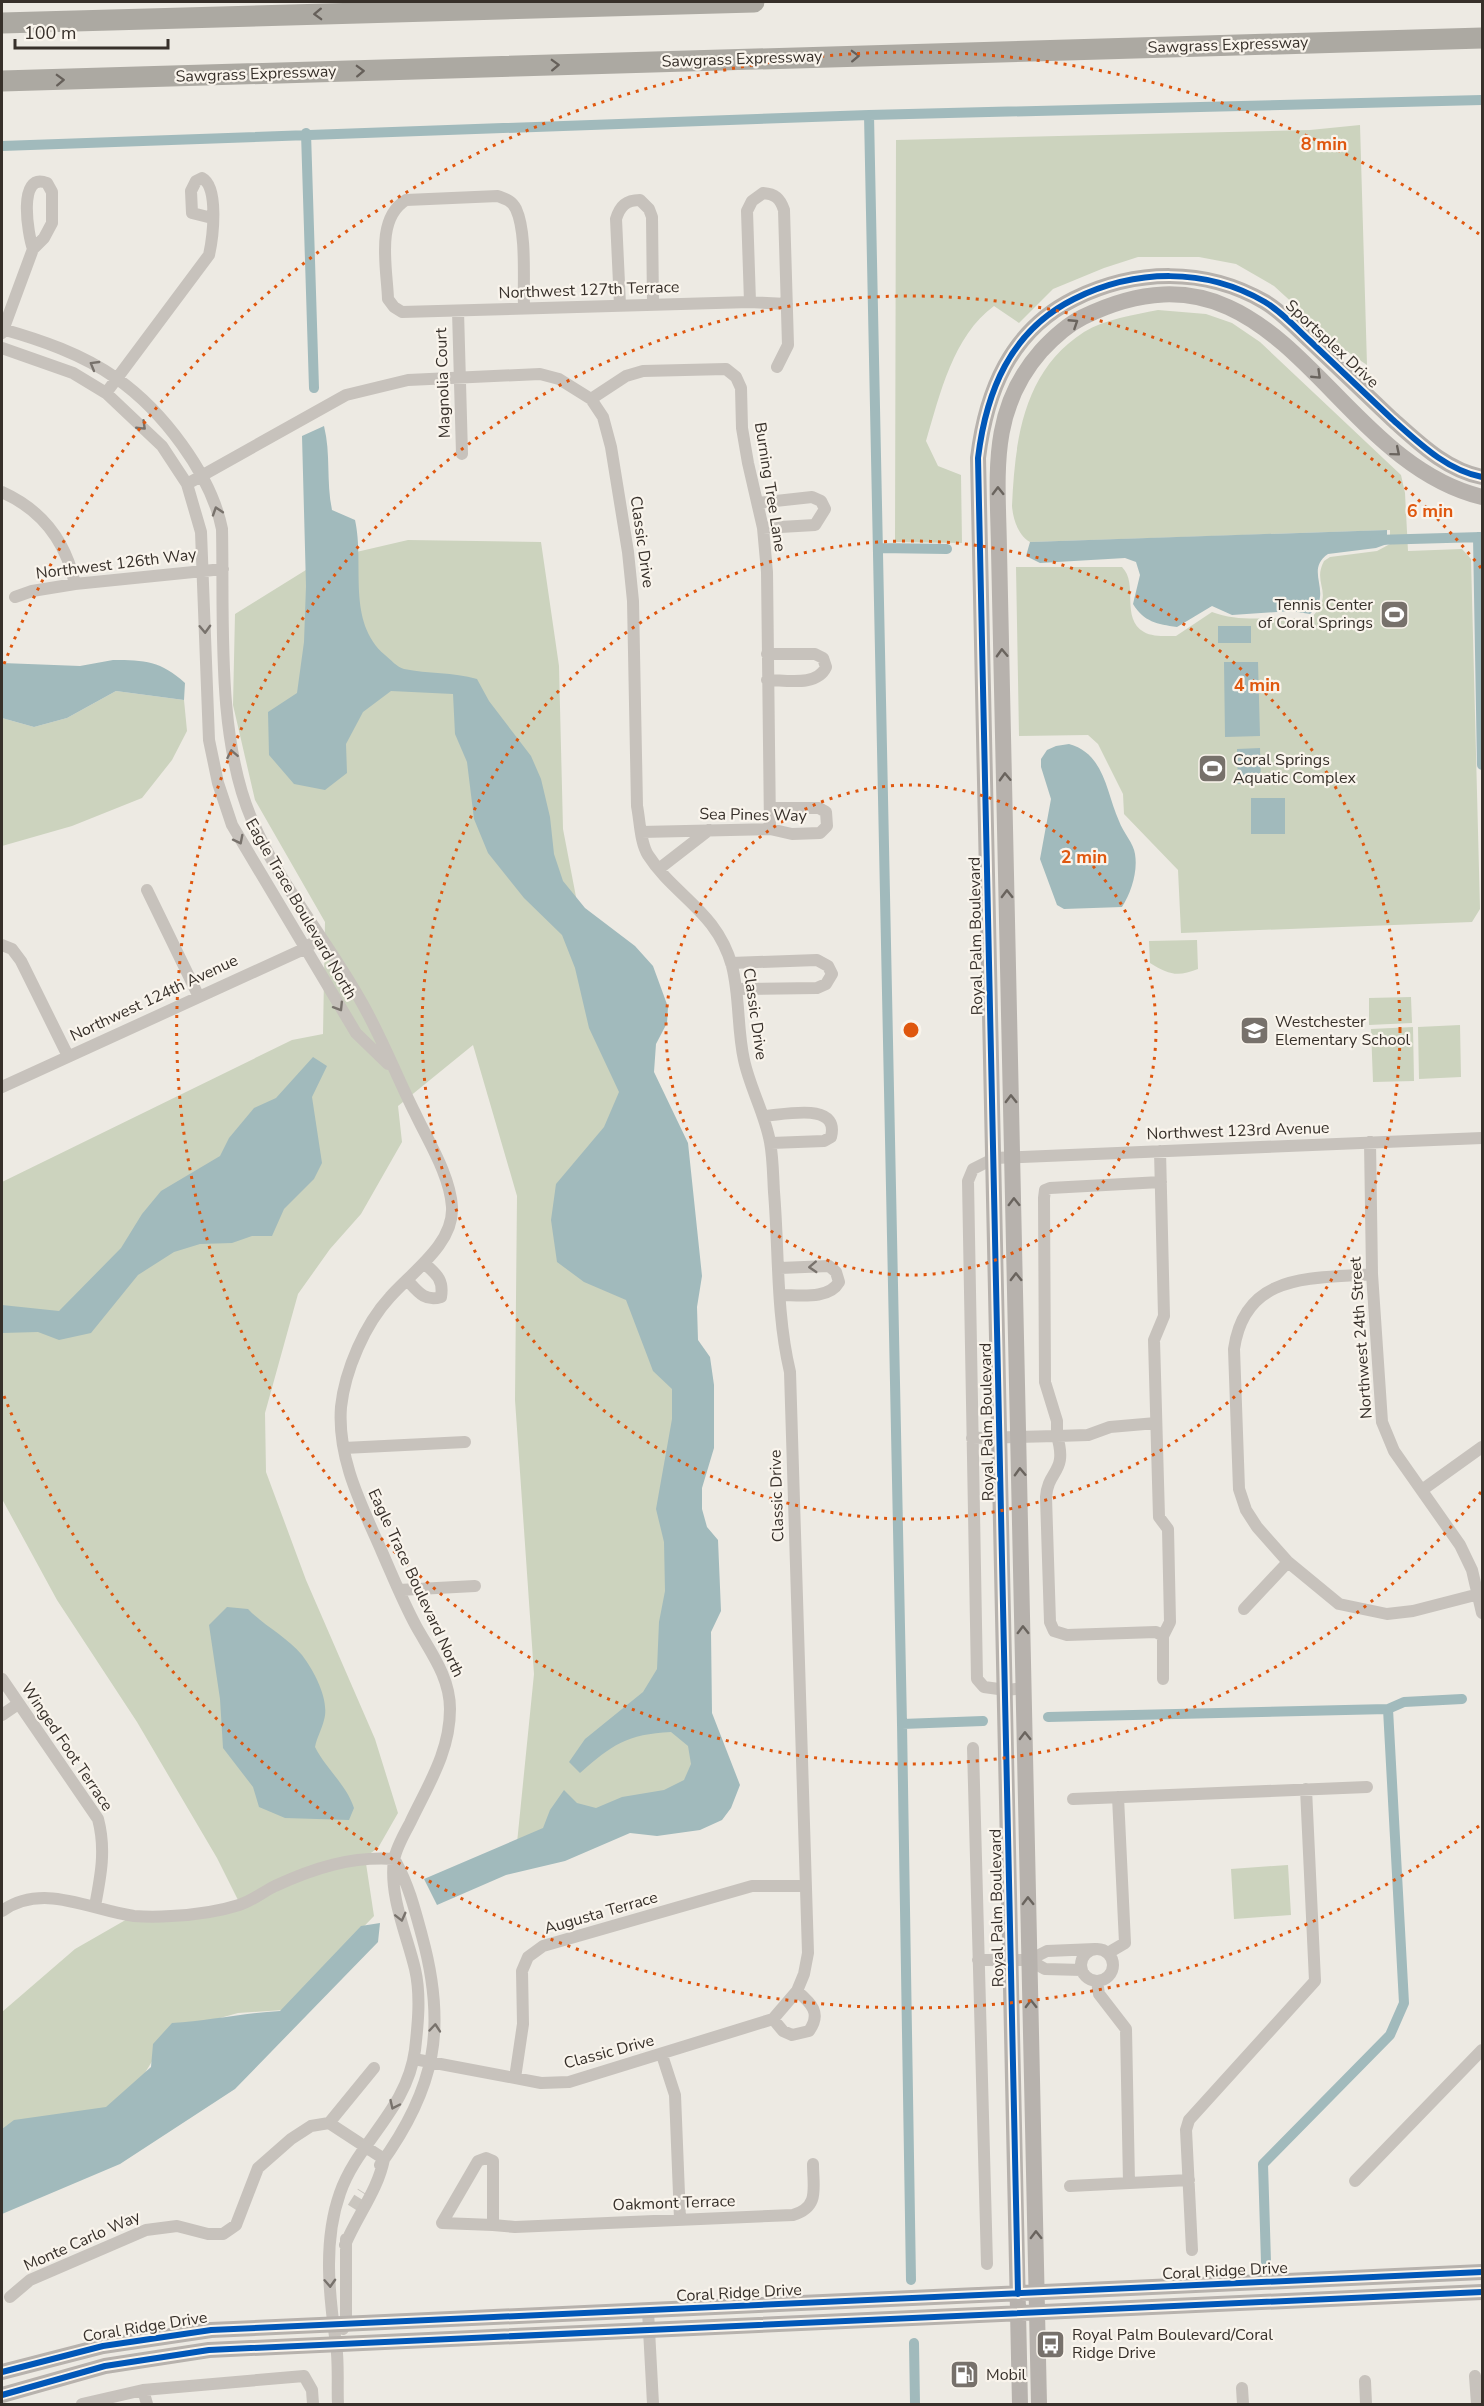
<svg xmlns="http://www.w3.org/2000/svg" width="1484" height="2406" viewBox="0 0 1484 2406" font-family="'Nunito Sans',sans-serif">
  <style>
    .green { fill: #ccd3be }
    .water { fill: #a1babc }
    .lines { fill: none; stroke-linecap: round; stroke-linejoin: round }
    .canal { stroke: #a1babc; stroke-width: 10 }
    .street-tunnel { stroke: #c9c5be; stroke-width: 12; stroke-dasharray: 12 6; stroke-linecap: butt }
    .street { stroke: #c7c2bc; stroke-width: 12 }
    .secondary { stroke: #b7b2ad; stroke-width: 16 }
    .highway { stroke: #aca9a2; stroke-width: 21 }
    .cycleway-casing { stroke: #f9f4ec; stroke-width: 10 }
    .cycleway { stroke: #0057b8; stroke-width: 6 }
    .oneway { stroke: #66605a }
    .oneway2 { stroke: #6a645e }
    .oneway3 { stroke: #78726c }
    .ring { fill: none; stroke: #df570e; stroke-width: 3; stroke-dasharray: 3 6 }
    .labels { text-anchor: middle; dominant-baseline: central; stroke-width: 4.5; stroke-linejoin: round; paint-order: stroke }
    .street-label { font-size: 16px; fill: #37302a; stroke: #f9f4ec }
    .poi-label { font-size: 16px; fill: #37302a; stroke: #f9f4ec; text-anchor: start }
    .centre { fill: #df570e; stroke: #f9f4ec; stroke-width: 3 }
    .ring-label { font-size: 18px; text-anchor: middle; font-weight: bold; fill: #df570e; stroke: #f9f4ec; stroke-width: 4.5; stroke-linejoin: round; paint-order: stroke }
  </style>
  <rect width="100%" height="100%" fill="#edeae3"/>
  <path class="green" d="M1360,125L1367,365L1342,348L1274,286L1236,264L1199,257H1138L1104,268L1053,289L1019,323L994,306C953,336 940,394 926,441L938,466L961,475L962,543L895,542L896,140L1310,130Z
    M1158,310L1206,314L1232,323L1260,342L1401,475L1405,493L1408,551L1462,549L1471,559L1480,909L1472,922L1181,933L1178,870L1124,814L1123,794L1098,744L1088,735L1019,736L1016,567H1122C1139,584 1120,618 1144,632C1152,637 1167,636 1176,636L1212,612C1243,624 1277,615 1310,619C1337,593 1311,585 1324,561L1330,557L1377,551L1390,544V530L1030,542C1018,535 1013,519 1012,506C1015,440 1023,371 1084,332C1105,319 1134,315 1158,310Z
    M408,540L541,542L559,666L563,829L581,923L676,1195L695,1797L516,1853L534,1674L515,1400L517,1196L473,1045L398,1106L402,1142L361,1214L330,1249L298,1294L265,1413L266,1472L306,1580L375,1739L398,1813L378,1848L365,1857L374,1916L283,2010L238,2013L202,2023L174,2025L111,2129L2,2189V2012L75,1949L129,1918L240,1904L217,1858L137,1722L57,1600L2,1499V1182L292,1040L323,1034L325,922L255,800L233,705L235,614L322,560Z
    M116,691L184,700L187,731L172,760L142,798L72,826L2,846V718L34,727L67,718Z
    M1197,940L1198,969C1178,977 1169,975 1150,963L1149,941Z
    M1411,997L1412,1023L1369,1025V998Z
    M1460,1025L1461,1077L1419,1079L1418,1027Z
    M1413,1027L1414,1081L1373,1082L1371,1029Z
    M1288,1865L1291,1915L1234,1919L1231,1869Z"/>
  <path class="water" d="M324,426C331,454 326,481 332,510L355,520C365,565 346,621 385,655C391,660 397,667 404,669C428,674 453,672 477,679L489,701L531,756L541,779L550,817L554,854L563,881L585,908L635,946L653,966L668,1007L667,1023L656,1044L654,1072L688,1143L702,1276L697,1307L698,1340L710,1357L714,1385V1448L702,1488V1509L707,1527L718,1540L721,1611L711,1632L712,1713L740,1785L731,1808L722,1820L700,1830L657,1836L630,1833L565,1861L506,1875L437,1905L424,1879L543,1828L550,1810L564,1790L577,1803L596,1808L622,1797L664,1790L684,1780L691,1764L688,1746L671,1732C627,1734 612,1745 580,1773L569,1762L585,1739L643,1692L657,1669L659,1622L665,1591L664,1542L656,1509L672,1419V1389L653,1371L626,1300L584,1282L557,1262L551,1220L556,1184L604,1127L619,1092L589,1028L575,968L562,935L524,898L488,853L474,819L467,762L455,734L453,694L391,691L363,712L346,744L347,773L325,790L294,784L269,755L268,712L297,693L304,642L306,586L302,436Z
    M1387,530V544L1376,548L1328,554C1303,571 1335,593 1310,614L1291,611L1232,615L1212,606L1177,627C1157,624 1144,622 1133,604L1140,575L1136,562L1125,558L1040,563L1026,556L1030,542Z
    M1218,626H1251V643H1218Z
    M113,660C145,660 161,661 185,683L184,700L116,691L67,718L34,727L2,718V663L80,666Z
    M1224,662H1258L1260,736L1225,737Z
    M1069,744C1105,754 1106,792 1119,821C1123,832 1134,844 1135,854C1138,872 1131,893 1122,907L1064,909L1057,905L1040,859L1051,799L1041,767V759L1047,750L1056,746Z
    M1260,748L1261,783L1238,784L1237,749Z
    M1251,798H1285V834H1251Z
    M313,1057L327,1066L312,1097L322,1163L314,1179L284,1209L272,1236H252L232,1243L200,1244L174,1252L138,1275L91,1333L59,1340L38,1332L2,1333V1305L59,1311L121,1248L142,1214L161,1191L220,1156L229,1138L254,1108L276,1098Z
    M227,1607L248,1609C264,1626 287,1637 302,1655C314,1671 330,1700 324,1720C322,1729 317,1737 315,1747C326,1769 346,1784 354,1808L349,1820L285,1818L259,1807L253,1787L223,1748L220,1699L209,1625Z
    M380,1923L378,1942L235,2089L120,2164L2,2214V2129L14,2120L106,2107L151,2067L153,2044L172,2023C208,2021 243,2013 280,2011L361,1926Z"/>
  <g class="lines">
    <path class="canal" d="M869,115L902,1724L911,2280
      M306,133L314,388
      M2,146L869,115L1482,100
      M1478,537L1482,765
      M1375,540L1482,537
      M878,548L947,549
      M1388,1709L1404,1702L1462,1699
      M1048,1717L1388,1709L1404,2003L1390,2035L1263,2164L1266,2262
      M902,1724L983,1721
      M914,2343L915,2404"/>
    <path class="street-tunnel" d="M353,2208L363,2192"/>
    <path class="street" d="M750,302L747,211L752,201L763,193C775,194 780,198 784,210L788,345L777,367
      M620,305L616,219C620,206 626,200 640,200L649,209L652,217L653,304
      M524,308C523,281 527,233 516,209C512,201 506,199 498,196L406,200C375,219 387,268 388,299L394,307L402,312L750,302L787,304
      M458,311L462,454
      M2,329C41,340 82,354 116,378C162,410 211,474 222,529C224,620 216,737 252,820C280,886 328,941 362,1003C382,1038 397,1077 415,1113C428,1141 450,1175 452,1207C454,1244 412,1272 390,1297C365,1324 345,1370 341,1407C337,1459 362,1506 382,1552C393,1577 403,1602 416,1626C431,1653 450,1677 450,1709C450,1752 428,1785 410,1823C404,1834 396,1848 394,1860C389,1896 407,1935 415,1969C421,1995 418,2024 415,2050C407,2110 357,2143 340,2193C323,2241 329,2294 336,2344C339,2363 337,2385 338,2404
      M2,333L33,249L44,238L52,223V192L47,183C17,171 28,235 33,249
      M2,348L73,373L106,393L162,446L187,484L201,532L209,740L218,783L232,825L356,1033L388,1064
      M106,393L209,255C213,237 219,187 202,178L196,181L191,191L192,213L212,218
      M591,399L626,376L643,371L726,369L736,377L741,388L742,428L748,463L763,528L767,572L770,829
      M187,484L346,395L408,380L540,374L559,379L591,399L603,417L611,447L628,552L633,601L637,806C640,821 640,842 648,855C674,896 717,911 732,966C740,997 737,1029 744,1060C750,1088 765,1114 770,1142C773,1158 773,1175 774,1192C779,1252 776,1313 790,1372L808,1953L804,1974L797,1991L773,2019L569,2082L541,2083L414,2059
      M2,492C42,510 66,542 75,584
      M758,503L812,497L821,501L825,509L815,525L763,528
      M15,597L32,591L75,584L223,569
      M767,654H815L823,658L826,667C817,687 786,680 767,680
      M641,832L770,829L792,834L820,833L827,826L826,812L819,808H772
      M660,868L709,830
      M147,890L198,995
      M2,945L12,949L21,961L68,1056
      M731,963L817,960L828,966L832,974L826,984L817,988L737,989
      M2,1087L304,949L320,938
      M763,1116C784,1115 840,1101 831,1137L824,1141L771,1143
      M1370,1142L1372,1274L1382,1422L1394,1451L1460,1545L1472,1570L1482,1613
      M1160,1151L1164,1316L1154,1340L1159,1517L1168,1529L1170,1622L1163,1636V1679
      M780,1268L829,1266L836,1272L839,1282C829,1300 799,1295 780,1295
      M1372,1274C1311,1279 1245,1272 1234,1349L1239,1489L1246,1510L1257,1527L1288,1562L1339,1604L1387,1614L1413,1611L1479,1594
      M408,1281C418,1292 425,1302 441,1297C444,1279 436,1274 424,1263
      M1156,1423L1110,1427L1088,1435L1057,1436V1421L1045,1382L1044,1198L1045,1190L1050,1188L1161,1182
      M972,1438L1057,1436C1068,1473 1048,1469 1046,1497L1050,1622L1054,1631L1067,1635L1156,1632L1163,1636
      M344,1448L465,1442
      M1422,1490L1482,1447
      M399,1590L475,1586
      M1244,1609L1288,1562
      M2,1679L98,1819C106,1849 101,1875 95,1906
      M1024,1688L1006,1690L984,1687L977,1679L968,1181L973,1169L995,1158L1482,1138
      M2,1715L18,1704
      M973,1748L987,2264
      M1073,1799L1367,1787
      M2,1911C43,1882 90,1910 134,1916C146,1917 159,1917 171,1916C193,1915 217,1912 239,1905C252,1901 263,1892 275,1886C314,1868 352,1856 394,1859
      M1081 1965a16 16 0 1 1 32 0a16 16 0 1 1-32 0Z
      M1108,1953L1125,1943L1118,1797
      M978,1960H1029L1047,1951L1095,1949
      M1029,1960L1045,1969L1082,1970
      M1097,1981L1099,1994L1126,2029L1129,2183
      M773,2019L783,2031L792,2035L809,2031C822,2013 811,2003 797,1991
      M662,2055L675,2095L680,2219
      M515,2078L523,2024L522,1971L528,1957L543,1946L752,1886H805
      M329,2123L374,2068
      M380,2165C436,2088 447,2027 422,1936C415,1910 409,1886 396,1862
      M1355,2181L1482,2050
      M1070,2186L1189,2180
      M493,2225L442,2223L478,2161L486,2158L493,2161V2225L515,2227L793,2215C820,2207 813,2188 813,2164
      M1192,2250L1186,2130L1189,2120L1315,1981L1306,1789
      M10,2297L30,2280L146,2230L177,2226L208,2234H223L236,2225L258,2168L291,2139L311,2126L329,2123L384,2159C378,2190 357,2216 345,2245
      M648,2311L653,2404
      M343,2329L346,2323V2239
      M1475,2376L1477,2404
      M1365,2381L1366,2404
      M1242,2388L1243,2404
      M143,2390L147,2404
      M82,2404L143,2390L304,2376L312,2390L313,2404"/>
    <path class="secondary" d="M2,2372L103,2346L211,2330L1482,2272
      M2,2395L105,2366L209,2350L1482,2292
      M1020,2404L978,458C986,392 1010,331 1074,299C1135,269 1205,267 1265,302C1282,312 1296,328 1310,341C1337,367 1365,393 1392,419C1419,443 1446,470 1482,477
      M1039,2404L999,550C998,476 988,411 1041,351C1053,338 1067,325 1083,317C1280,221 1326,459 1482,497"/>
    <path class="highway" d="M2,23L754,2
      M2,81L1482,38"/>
    <defs>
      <path id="cycleway" d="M1018,2294L978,458C986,392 1010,331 1074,299C1135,269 1205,267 1265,302C1282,312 1296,328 1310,341C1337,367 1365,393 1392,419C1419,443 1446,470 1482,477
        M2,2372L103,2346L211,2330L1482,2272
        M2,2395L105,2366L209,2350L1482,2292"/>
    </defs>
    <use href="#cycleway" class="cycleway-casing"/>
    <use href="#cycleway" class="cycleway"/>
  </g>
  <defs><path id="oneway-chevron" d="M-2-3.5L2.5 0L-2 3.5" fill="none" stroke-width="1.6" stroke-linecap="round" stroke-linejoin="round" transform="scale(1.5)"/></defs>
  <g class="oneway">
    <use href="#oneway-chevron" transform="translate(318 14) rotate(178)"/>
    <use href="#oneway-chevron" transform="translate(855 56) rotate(-2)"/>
    <use href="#oneway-chevron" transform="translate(555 65) rotate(-2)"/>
    <use href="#oneway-chevron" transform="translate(360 71) rotate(-2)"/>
    <use href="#oneway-chevron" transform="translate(60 80) rotate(-2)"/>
  </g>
  <g class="oneway2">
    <use href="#oneway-chevron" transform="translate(1074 323) rotate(-33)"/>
    <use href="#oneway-chevron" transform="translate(1317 375) rotate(44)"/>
    <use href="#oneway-chevron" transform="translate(1396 452) rotate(40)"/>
    <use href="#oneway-chevron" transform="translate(998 491) rotate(-91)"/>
    <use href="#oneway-chevron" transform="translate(1002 653) rotate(-92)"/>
    <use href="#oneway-chevron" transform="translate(1005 777) rotate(-92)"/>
    <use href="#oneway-chevron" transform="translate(1007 894) rotate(-91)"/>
    <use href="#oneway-chevron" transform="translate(1011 1099) rotate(-91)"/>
    <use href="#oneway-chevron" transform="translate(1014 1202) rotate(-91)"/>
    <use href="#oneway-chevron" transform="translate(1016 1277) rotate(-91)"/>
    <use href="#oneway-chevron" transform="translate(1020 1472) rotate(-92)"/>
    <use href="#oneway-chevron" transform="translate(1023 1630) rotate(-91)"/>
    <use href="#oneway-chevron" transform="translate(1025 1736) rotate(-91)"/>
    <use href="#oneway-chevron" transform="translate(1028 1901) rotate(-91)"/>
    <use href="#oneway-chevron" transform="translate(1031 2004) rotate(-91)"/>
    <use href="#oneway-chevron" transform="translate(1036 2235) rotate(-91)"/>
  </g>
  <g class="oneway3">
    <use href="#oneway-chevron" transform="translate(94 365) rotate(-150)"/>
    <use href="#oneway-chevron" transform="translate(142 426) rotate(44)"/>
    <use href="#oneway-chevron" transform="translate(217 511) rotate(-108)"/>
    <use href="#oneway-chevron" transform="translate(205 629) rotate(88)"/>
    <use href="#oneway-chevron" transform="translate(232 754) rotate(-101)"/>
    <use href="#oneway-chevron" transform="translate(239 840) rotate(63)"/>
    <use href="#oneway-chevron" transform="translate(339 1007) rotate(58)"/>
    <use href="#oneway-chevron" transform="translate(813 1267) rotate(177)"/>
    <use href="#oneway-chevron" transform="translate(401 1917) rotate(76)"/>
    <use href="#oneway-chevron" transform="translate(435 2028) rotate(-85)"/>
    <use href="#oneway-chevron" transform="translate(394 2105) rotate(115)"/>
    <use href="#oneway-chevron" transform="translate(330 2283) rotate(87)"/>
  </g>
  <g class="ring">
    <circle cx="911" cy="1030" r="245"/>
    <circle cx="911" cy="1030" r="489"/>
    <path d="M1481 1492A734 734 0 1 1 1481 568"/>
    <path d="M1479 1826A978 978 0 0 1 4 1396M4 664A978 978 0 0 1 1479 234"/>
  </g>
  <defs>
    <symbol id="stadium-square" viewBox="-11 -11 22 22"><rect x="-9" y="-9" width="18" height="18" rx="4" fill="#77716b" stroke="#f9f4ec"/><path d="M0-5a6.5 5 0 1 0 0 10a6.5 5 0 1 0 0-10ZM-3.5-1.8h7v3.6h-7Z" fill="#fff"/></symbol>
    <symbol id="school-square" viewBox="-11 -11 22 22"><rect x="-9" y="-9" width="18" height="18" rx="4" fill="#77716b" stroke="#f9f4ec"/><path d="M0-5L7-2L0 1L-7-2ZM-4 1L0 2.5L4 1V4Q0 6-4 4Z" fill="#fff"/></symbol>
    <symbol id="bus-square" viewBox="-11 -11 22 22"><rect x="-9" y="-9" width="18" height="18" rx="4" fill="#77716b" stroke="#f9f4ec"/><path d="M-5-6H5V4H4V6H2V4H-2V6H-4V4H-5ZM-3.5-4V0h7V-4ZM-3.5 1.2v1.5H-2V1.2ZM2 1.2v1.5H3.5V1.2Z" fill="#fff"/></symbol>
    <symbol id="fuel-square" viewBox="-11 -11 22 22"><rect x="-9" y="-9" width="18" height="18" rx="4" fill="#77716b" stroke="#f9f4ec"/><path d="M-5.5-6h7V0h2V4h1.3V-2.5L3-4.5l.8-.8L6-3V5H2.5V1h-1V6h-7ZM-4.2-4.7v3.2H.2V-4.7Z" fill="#fff"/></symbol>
  </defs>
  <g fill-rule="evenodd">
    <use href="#stadium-square" x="1378" y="598" width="33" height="33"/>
    <use href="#stadium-square" x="1196" y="752" width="33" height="33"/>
    <use href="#school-square" x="1238" y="1014" width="33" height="33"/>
    <use href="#bus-square" x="1034" y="2328" width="33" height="33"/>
    <use href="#fuel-square" x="948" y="2358" width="33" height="33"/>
  </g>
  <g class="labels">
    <g class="street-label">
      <text transform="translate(1228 45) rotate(-2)">Sawgrass Expressway</text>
      <text transform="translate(742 59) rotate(-2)">Sawgrass Expressway</text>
      <text transform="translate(256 74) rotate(-2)">Sawgrass Expressway</text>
      <text transform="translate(589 290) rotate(-2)">Northwest 127th Terrace</text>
      <text transform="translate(1332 344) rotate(43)">Sportsplex Drive</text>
      <text transform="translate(443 383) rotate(-92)">Magnolia Court</text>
      <text transform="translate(770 487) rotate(81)">Burning Tree Lane</text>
      <text transform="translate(642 542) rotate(82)">Classic Drive</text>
      <text transform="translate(116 564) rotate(-7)">Northwest 126th Way</text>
      <text transform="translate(753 815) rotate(1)">Sea Pines Way</text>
      <text transform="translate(301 909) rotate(60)">Eagle Trace Boulevard North</text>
      <text transform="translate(976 936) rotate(-91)">Royal Palm Boulevard</text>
      <text transform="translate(154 998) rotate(-25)">Northwest 124th Avenue</text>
      <text transform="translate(755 1014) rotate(82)">Classic Drive</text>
      <text transform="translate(1238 1131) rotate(-2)">Northwest 123rd Avenue</text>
      <text transform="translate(1361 1338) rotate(-94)">Northwest 24th Street</text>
      <text transform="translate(987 1422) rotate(-91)">Royal Palm Boulevard</text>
      <text transform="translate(777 1496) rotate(-92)">Classic Drive</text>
      <text transform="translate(416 1583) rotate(65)">Eagle Trace Boulevard North</text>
      <text transform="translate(67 1747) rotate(56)">Winged Foot Terrace</text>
      <text transform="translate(997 1908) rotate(-91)">Royal Palm Boulevard</text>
      <text transform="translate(601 1913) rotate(-16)">Augusta Terrace</text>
      <text transform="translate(609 2052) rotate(-15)">Classic Drive</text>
      <text transform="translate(674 2203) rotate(-2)">Oakmont Terrace</text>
      <text transform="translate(82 2241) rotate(-24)">Monte Carlo Way</text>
      <text transform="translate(1225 2271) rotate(-3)">Coral Ridge Drive</text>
      <text transform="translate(739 2293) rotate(-3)">Coral Ridge Drive</text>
      <text transform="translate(145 2327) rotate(-9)">Coral Ridge Drive</text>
    </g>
    <g class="poi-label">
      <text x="1373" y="605" text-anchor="end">Tennis Center<tspan x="1373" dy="18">of Coral Springs</tspan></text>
      <text x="1233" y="760">Coral Springs<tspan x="1233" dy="18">Aquatic Complex</tspan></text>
      <text x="1275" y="1022">Westchester<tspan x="1275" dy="18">Elementary School</tspan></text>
      <text x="1072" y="2335">Royal Palm Boulevard/Coral<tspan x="1072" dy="18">Ridge Drive</tspan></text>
      <text x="986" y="2375">Mobil</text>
    </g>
  </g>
  <circle cx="911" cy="1030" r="9" class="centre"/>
  <g class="ring-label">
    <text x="1324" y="150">8 min</text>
    <text x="1430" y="517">6 min</text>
    <text x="1257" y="691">4 min</text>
    <text x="1084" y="863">2 min</text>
  </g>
  <rect width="1484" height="2406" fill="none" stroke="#37302a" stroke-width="6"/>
  <path d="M15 39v9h153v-9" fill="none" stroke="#37302a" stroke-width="3"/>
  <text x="24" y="39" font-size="18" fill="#37302a" stroke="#f9f4ec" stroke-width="4.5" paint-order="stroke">100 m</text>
</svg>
